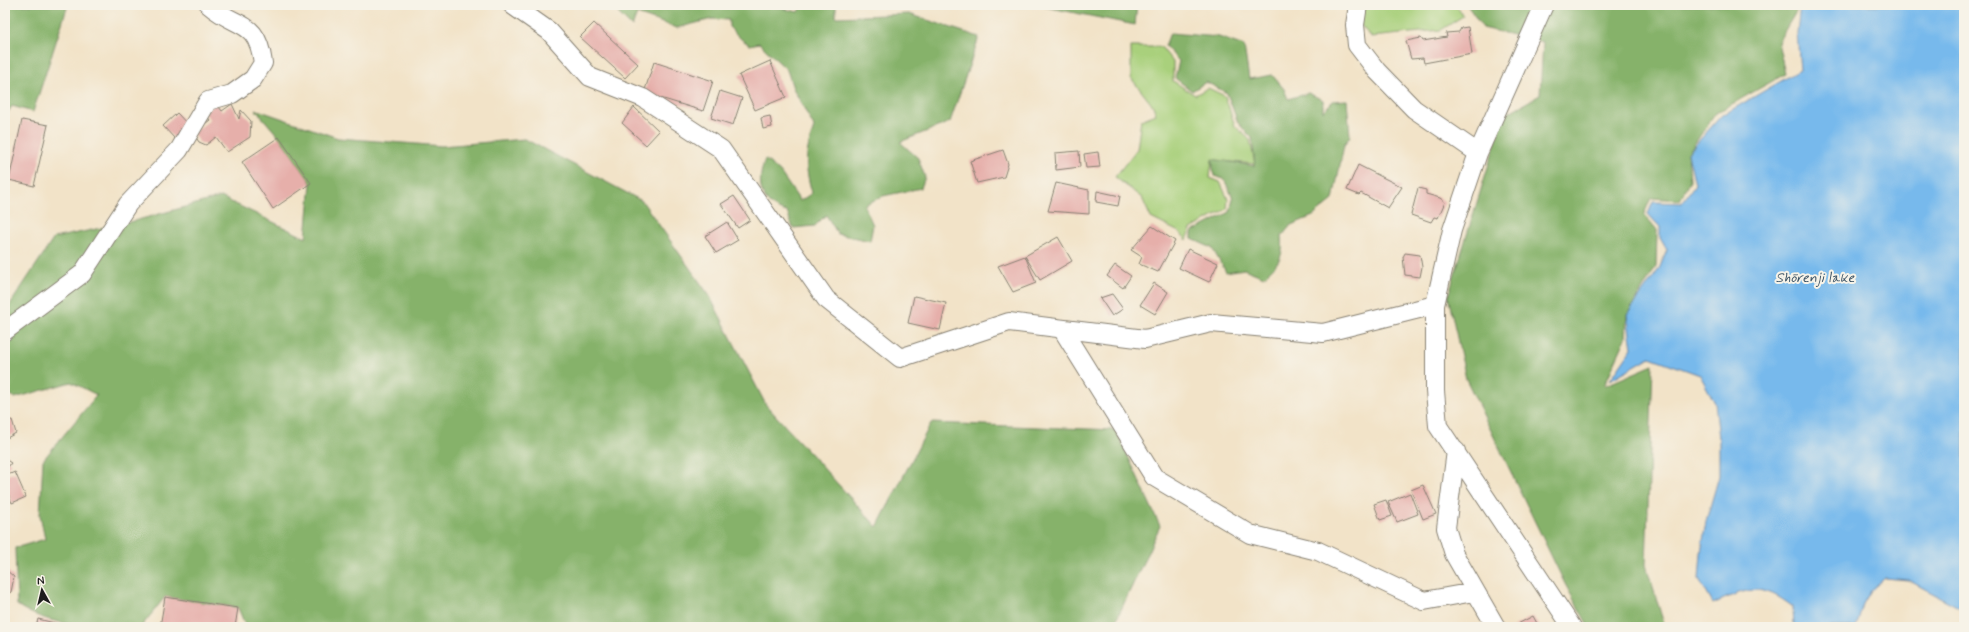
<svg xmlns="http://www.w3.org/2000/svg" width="1969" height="632" viewBox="0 0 1969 632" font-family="Mynerve,sans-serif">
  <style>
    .green { fill: #a9d07b; stroke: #62764c }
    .forest { fill: #86b26b; stroke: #516744 }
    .water { fill: #77b9ec; stroke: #4a6a84 }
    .building { fill: #e6afaa }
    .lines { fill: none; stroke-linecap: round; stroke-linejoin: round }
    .minor-casing { stroke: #878072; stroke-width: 20 }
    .minor { stroke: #fff; stroke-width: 18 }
    .labels { text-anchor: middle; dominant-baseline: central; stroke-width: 4; stroke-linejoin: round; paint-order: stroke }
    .water-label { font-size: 14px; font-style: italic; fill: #3c5365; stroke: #f7f3e8 }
  </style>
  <rect width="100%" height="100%" fill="#f7f3e8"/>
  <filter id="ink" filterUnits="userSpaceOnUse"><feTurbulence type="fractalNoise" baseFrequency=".025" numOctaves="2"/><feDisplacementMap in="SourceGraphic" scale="8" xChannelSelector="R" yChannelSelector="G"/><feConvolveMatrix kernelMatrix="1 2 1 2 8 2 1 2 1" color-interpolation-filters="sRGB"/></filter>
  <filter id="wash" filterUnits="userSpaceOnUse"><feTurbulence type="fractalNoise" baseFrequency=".012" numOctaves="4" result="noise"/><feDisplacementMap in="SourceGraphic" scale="16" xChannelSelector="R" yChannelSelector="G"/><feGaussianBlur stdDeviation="0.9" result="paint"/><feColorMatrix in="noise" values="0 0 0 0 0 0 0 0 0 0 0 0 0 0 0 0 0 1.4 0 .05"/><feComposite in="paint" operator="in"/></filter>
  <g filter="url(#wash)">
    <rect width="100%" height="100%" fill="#f2e3c8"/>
    <path class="green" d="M1349,5H1456L1463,16L1441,30L1371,37L1350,13Z
      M1131,47H1161L1173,62V81L1195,95L1208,88L1225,96L1235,126L1250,140L1255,164L1212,160L1210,178L1220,182L1228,199L1227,209L1191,229L1187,240L1179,232L1151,218L1142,198L1115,177L1137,149L1141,120L1156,114L1153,106L1131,78Z"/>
    <path class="forest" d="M5,5H68L33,112L12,106L5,117Z
      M610,5H767L798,12L802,5H836V17L909,14L979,37L950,122L900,142L918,158L925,177L921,188L883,196L864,205L873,225L870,241L838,234L826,215L815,226L793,228L787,212C759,205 756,184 765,159L780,172L800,201L812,193C804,164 805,155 814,127L793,88L787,70L759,43L750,45L741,39L729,27V20L712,19L677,28L637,14L632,27Z
      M1036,5H1137L1135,25Z
      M1467,5H1800L1778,42L1785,74L1716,113L1688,153L1690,180L1680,200L1651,198L1644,214L1657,230L1656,267L1627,315L1626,338L1604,386L1653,365L1646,565L1665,627H1589L1565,584L1466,379L1448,296L1504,115L1540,95L1543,42L1483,28Z
      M1170,33L1219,37L1244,46L1249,79L1272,75L1284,89L1288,99L1308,93L1323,100V111L1333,101L1347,100L1350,136L1344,145L1333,200L1313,216L1291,225L1282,236C1284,258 1279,262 1264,277L1244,269L1226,272L1212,248L1192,239V232L1230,212L1233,198L1224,179L1214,176L1212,159L1255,166L1252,138L1238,123L1227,93L1206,82L1192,91L1175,78L1179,61L1165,46Z
      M255,109L338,138L442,146L525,139L642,201L709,295L766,405L877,527L931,423L1116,430L1160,526L1113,627H246L238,608L165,597L141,627C101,627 52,629 17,605L15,548L45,539L40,515L43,460L97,395L71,382L15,398L5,391V312L54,238L134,221L221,197L306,238L311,183L279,137Z"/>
    <path class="water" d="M1800,5H1964V610L1908,580L1885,578L1871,590L1863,604L1856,627H1794L1793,607C1761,582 1748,588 1713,604L1699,579L1701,553L1706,521L1719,476V438L1715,403L1700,375L1650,357L1610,380L1632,348L1627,315L1659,269L1667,250L1660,238V227L1648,214L1653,202L1682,203L1695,184L1688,153L1721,116L1800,70L1797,33Z"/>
    <g id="blocks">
      <path class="building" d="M594,23L638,64L625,78L580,37Z
        M1468,27L1472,54L1424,63L1423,58L1411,59L1406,41L1421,38L1423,41L1447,37L1446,33L1459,32L1461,28Z
        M770,61L786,97L755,110L739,75Z
        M654,62L713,81L703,111L644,93Z
        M720,91L742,98L733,125L711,118Z
        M216,103L222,111L232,104L239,119L241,110L251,121L250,137L227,152L216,137L206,145L199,142L193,133L210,120L204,112Z
        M634,107L659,131L646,145L622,123Z
        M177,113L189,126L175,139L163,126Z
        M770,116L772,127L763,129L761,118Z
        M22,120L48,125L34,186L9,180Z
        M279,137L311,183L273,209L242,162Z
        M1003,150L1008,164L1004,177L977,183L970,161Z
        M1079,151L1080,167L1056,170L1055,153Z
        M1098,152L1100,167L1086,168L1084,154Z
        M1358,165L1402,187L1388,208L1361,193L1359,195L1347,190Z
        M1056,183L1089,190V214L1048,211Z
        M1418,188L1426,190V194L1440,198L1445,202L1438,218L1434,217L1431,222L1411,215Z
        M1097,191L1120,196L1118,206L1096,202Z
        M734,196L750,220L738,228L721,204Z
        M727,222L738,240L716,253L705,236Z
        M1152,226L1175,241L1158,272L1139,264L1142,257L1131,250Z
        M1058,237L1072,261L1040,280L1025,256L1036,283L1013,292L998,266L1025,256Z
        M1188,249L1218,263L1209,282L1179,268Z
        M1405,253L1420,255L1422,267L1420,277L1405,275L1403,257Z
        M1115,265L1131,276L1123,288L1107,276Z
        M1154,283L1168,292L1155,314L1140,305Z
        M1112,294L1123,309L1112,316L1100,298Z
        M914,296L946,303L940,330L908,323Z
        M12,420L16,433L5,439V421Z
        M5,459L11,463L5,471Z
        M15,472L26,497L12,503L5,487V476Z
        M1423,485L1436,514L1423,519L1411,490Z
        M1410,493L1418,514L1397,522L1388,502Z
        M1386,500L1392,516L1380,520L1374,504Z
        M5,569L14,577L11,592L5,595Z
        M165,597L238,608L235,627H160Z
        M1533,616L1539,627H1512Z
        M38,619L67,626V627H36Z"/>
    </g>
  </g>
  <g filter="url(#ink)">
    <use href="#blocks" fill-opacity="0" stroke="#878072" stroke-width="1"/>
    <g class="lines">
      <defs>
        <path id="minor" d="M512,5L549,31L590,77L643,98L721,149L826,299L900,358L1009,322L1145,339L1211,323L1323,333L1435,305
          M1358,5L1355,25L1357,45L1377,71L1414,109L1478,153
          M1544,5L1478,153L1452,230L1435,305V391L1438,426L1572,627
          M1062,329L1154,477L1250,534L1318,551L1424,601L1474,592
          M5,331L82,274L128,204L179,150L208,101L232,94L253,79L263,63C257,18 238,30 209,5
          M1456,451L1446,528L1454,554L1496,627"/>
      </defs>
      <use href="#minor" class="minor-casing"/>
      <use href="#minor" class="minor"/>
    </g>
  </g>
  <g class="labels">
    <g class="water-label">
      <text x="1815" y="278">Shōrenji lake</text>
    </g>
  </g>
  <rect width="1969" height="632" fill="none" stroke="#f7f3e8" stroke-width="20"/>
  <g transform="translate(42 590) rotate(352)" stroke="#f7f3e8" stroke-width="3" paint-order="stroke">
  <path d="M0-3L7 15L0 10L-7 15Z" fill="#1c1c1c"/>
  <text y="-6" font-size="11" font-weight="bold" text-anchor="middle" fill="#1c1c1c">N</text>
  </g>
</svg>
